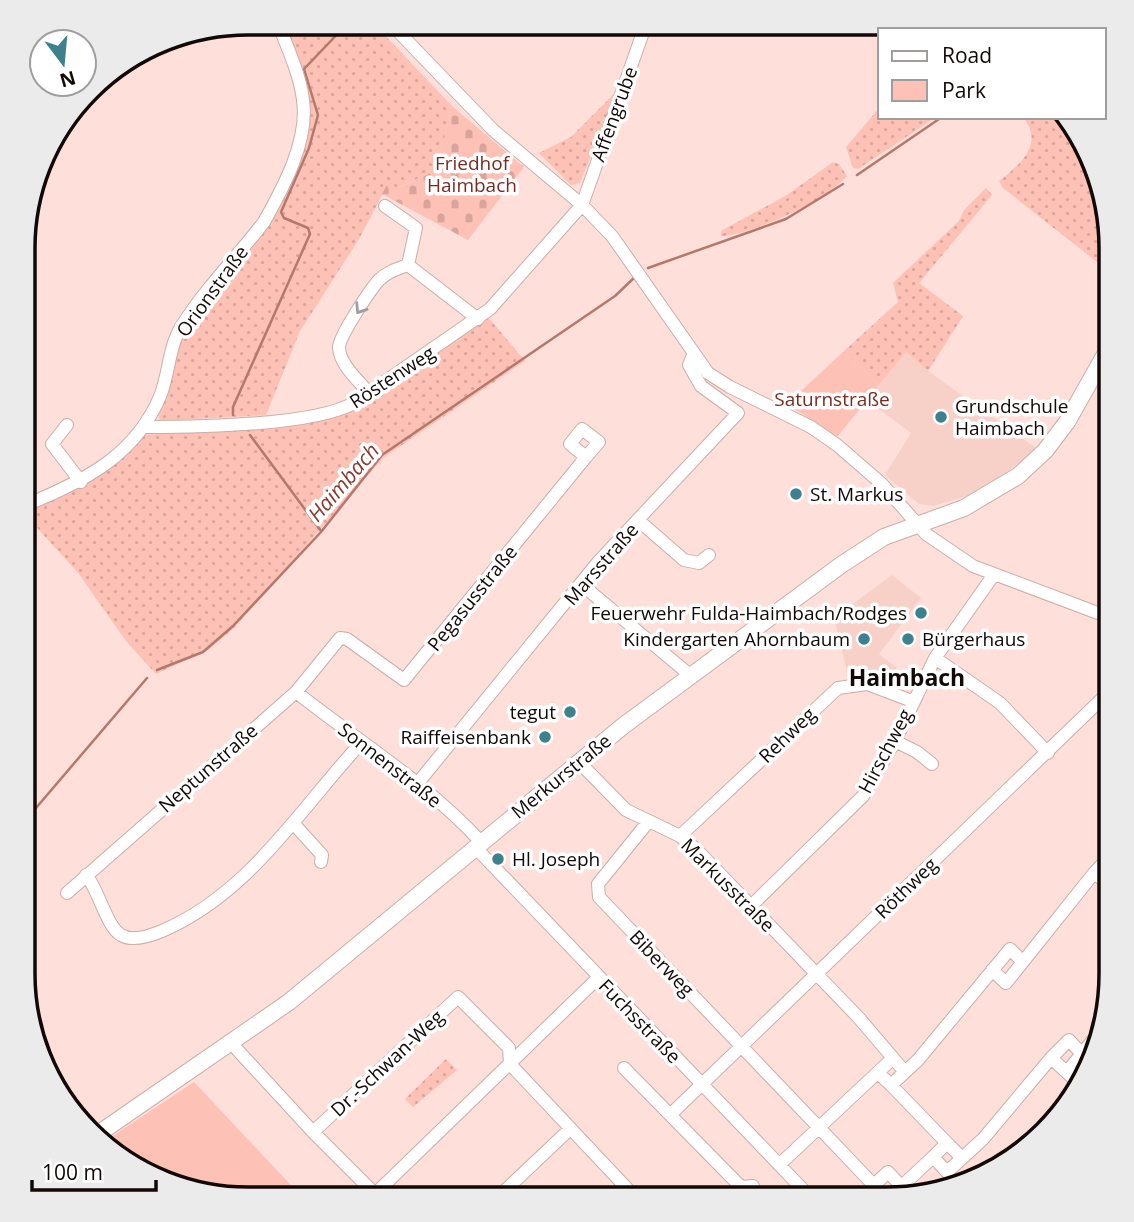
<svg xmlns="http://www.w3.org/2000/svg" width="1134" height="1222" viewBox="0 0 1134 1222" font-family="'Open Sans',sans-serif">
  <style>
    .built { fill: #f7d0c8 }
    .grass { fill: url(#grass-dots) }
    .cemetery { fill: url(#cemetery-stones) }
    .park { fill: #fdc1b6 }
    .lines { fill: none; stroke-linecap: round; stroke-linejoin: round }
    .stream { stroke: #b5786d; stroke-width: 2.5 }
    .minor-casing { stroke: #cbada7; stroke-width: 14 }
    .major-casing { stroke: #cbada7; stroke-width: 18 }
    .minor { stroke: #fff; stroke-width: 12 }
    .major { stroke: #fff; stroke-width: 16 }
    .oneway { stroke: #a09d9c }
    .poi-dot { fill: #3c818d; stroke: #fff; stroke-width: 2.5 }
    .labels { text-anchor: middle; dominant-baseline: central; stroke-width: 7; stroke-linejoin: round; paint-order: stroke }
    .street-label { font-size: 19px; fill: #120907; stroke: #fff }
    .park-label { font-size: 19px; fill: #782c21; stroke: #fff }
    .poi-label { font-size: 19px; fill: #120907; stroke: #fff; text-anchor: start }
    .water-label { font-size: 21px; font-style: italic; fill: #86392d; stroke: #fff }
    .quarter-label { font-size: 23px; font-weight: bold; fill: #120907; stroke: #fff }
    .rim { fill: none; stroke: #120907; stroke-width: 3.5 }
  </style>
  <defs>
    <pattern id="grass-dots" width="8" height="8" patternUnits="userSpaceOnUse" patternTransform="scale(1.75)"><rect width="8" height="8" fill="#fdc1b6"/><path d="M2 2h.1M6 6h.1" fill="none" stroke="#d8a49b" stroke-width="1.8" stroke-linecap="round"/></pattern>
    <pattern id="cemetery-stones" width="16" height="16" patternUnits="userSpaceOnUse" patternTransform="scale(1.75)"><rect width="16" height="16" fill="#fdc1b6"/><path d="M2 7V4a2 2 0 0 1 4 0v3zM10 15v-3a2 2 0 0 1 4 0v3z" fill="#d8a49b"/></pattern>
  </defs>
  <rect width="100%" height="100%" fill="#fedfd9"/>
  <path class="built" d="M906,352L928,371L1036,448L1005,474L969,495L934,506L919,504L885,475L911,433L867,400Z
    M892,575L921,598L879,654L897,668L891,678L880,675L849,680L834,618Z"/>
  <path class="grass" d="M283,23H373L452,106L435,171L397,188L388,184L359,239L300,331L266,415L160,421L157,412L183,331L272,217L303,154L309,112Z
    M617,91L580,183L571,185L539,153L571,137Z
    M880,107V117H936L858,169L853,168L846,147Z
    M1023,117H1068L1073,122L1111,233V273L1003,188L999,181C1020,165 1045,144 1023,117Z
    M833,162L839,164L847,176C826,200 753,235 721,236V231L787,195Z
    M986,188L992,195L919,283L963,316L928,371L906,352L879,385L843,352L898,302L893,283L959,221L964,210Z
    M488,317L525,361L383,458L234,628L208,650L156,674L126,641L79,574L29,519V508L143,435L314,422L341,415Z
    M446,1059L457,1070L413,1107L405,1099Z"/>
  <path class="cemetery" d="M452,106L524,167L468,240L382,194L388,183L398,188L435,171Z"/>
  <path class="park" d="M843,352L879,385L837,437L787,404Z
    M194,1082L304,1199H233L136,1169L105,1141Z"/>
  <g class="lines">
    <path class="stream" d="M857,175L942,117
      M648,268L786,219L843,184
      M233,415V407L310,234L308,228L284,218L281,212L309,148L318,115L304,69L348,23
      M250,435L321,531
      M157,670L203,652L233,626L321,532L382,455L615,296L635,277
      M24,822L147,678"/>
    <defs>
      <path id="minor" d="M390,23L493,130L582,205L612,236L708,373L730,387L811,427L837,445L882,484L926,534L973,566L1111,618
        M385,206L416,228L408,265L478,319
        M369,393C359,381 339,364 339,347C340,335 370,290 379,280C387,272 397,269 408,265
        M67,425L52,444L81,482
        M145,427C194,427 313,426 354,403L490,309L582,205L646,24
        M582,429L599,442L586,457L570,444Z
        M26,505C84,481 136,456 161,394C169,372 169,347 181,327C204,290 237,257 264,222C283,188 309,141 303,100C300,74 287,47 278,23
        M638,520L684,560L699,563L709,555
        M581,584L690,675
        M935,658L1000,703L1048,753
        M296,692C358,741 428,784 481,842
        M895,741L917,752L932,764
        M578,761L626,810L680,836L697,850L859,1018L904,1071
        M417,784L599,561L738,413L701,386L689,365L693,355
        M648,822L598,884L599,897L887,1199
        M293,823L322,855L321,862
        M680,836L838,688L867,684L912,701
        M475,847L812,1199
        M1111,859L1109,857L1094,873L1111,886
        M86,875C99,890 106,926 121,935C132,942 150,936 162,931C249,894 299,810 361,743
        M67,893L296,692L340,638L347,639L404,680L586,457
        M751,906L863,796L895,741L935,658L993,576
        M992,970L1006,983L1094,873
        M232,1044L313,1132L379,1198
        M510,1064L637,1199
        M624,1068L741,1187L753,1186
        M1067,1072L1097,1035
        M878,1073L891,1085L918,1060L1010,949L1023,962
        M891,1085L947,1143
        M1082,1086L1051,1058L1069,1040L1082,1054
        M671,1114L1111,690
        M313,1132L458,997L509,1048L510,1064
        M962,1158L947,1143L933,1157L947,1172L983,1139L1051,1058
        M779,1165L892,1059
        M874,1185L888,1172L904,1189L892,1199
        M902,1186L933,1157
        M375,1194L598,978
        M496,1199L570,1129"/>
      <path id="major" d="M98,1134L289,1002L623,726L841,565L884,537L964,508L1018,476L1045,451L1067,422L1111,344"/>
    </defs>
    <use href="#minor" class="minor-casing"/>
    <use href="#major" class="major-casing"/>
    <use href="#minor" class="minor"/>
    <use href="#major" class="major"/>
  </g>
  <defs><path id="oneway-chevron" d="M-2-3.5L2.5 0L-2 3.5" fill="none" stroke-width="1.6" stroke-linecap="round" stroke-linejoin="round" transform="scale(1.75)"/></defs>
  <use class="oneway" href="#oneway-chevron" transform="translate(360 309) rotate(123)"/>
  <g class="poi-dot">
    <circle cx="941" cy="417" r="7"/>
    <circle cx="796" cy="494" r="7"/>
    <circle cx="921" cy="613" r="7"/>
    <circle cx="864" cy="639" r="7"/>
    <circle cx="908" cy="639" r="7"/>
    <circle cx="570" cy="712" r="7"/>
    <circle cx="545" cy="737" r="7"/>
    <circle cx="498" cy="859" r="7"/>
  </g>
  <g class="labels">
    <g class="street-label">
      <text transform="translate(614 114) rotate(-70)">Affengrube</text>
      <text transform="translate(212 291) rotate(-54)">Orionstraße</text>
      <text transform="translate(392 377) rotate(-33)">Röstenweg</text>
      <text transform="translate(601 564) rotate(-49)">Marsstraße</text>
      <text transform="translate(472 598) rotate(-51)">Pegasusstraße</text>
      <text transform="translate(787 735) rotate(-44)">Rehweg</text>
      <text transform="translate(885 751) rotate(-62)">Hirschweg</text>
      <text transform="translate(390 765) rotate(38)">Sonnenstraße</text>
      <text transform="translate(208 768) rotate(-41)">Neptunstraße</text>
      <text transform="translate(561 776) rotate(-39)">Merkurstraße</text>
      <text transform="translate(728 885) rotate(45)">Markusstraße</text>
      <text transform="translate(906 888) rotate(-44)">Röthweg</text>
      <text transform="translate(662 963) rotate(46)">Biberweg</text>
      <text transform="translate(640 1021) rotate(46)">Fuchsstraße</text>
      <text transform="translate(387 1063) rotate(-43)">Dr.-Schwan-Weg</text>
    </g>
    <g class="park-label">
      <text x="472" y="163">Friedhof<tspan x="472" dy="22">Haimbach</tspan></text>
      <text x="832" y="399">Saturnstraße</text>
    </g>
    <g class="poi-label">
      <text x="955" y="406">Grundschule<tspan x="955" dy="22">Haimbach</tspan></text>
      <text x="810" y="494">St. Markus</text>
      <text x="907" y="613" text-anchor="end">Feuerwehr Fulda-Haimbach/Rodges</text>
      <text x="850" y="639" text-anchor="end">Kindergarten Ahornbaum</text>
      <text x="922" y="639">Bürgerhaus</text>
      <text x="556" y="712" text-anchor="end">tegut</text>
      <text x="531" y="737" text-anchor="end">Raiffeisenbank</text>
      <text x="512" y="859">Hl. Joseph</text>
    </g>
    <g class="water-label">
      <text transform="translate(343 482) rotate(-49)">Haimbach</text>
    </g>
    <g class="quarter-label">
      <text x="907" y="677">Haimbach</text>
    </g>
  </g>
  <path d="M0 0H1134V1222H0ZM248 35H886A213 213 0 0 1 1099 248V974A213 213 0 0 1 886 1187H248A213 213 0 0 1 35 974V248A213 213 0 0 1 248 35Z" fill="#ecebeb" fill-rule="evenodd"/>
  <path class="rim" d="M248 35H886A213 213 0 0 1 1099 248V974A213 213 0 0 1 886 1187H248A213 213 0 0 1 35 974V248A213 213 0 0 1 248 35Z"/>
  <rect x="878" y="28" width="228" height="91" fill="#ffffff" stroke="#a09d9c" stroke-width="2"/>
  <rect x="892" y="51" width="35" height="10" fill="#ffffff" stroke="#a09d9c" stroke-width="2"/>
  <text x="942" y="63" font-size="21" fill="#120907">Road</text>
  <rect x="892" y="80" width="35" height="21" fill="#fdc1b6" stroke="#a09d9c" stroke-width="2"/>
  <text x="942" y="98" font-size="21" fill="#120907">Park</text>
  <g transform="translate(63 63) rotate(164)"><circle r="33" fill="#ffffff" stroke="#a09d9c" stroke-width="2"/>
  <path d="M0-5L12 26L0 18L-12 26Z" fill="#3c818d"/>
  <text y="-10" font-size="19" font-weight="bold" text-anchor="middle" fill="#120907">N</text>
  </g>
  <path d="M32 1180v10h124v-10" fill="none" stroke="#120907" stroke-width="3.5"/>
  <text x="42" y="1180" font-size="21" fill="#120907" stroke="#ffffff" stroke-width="5" paint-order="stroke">100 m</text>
</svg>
